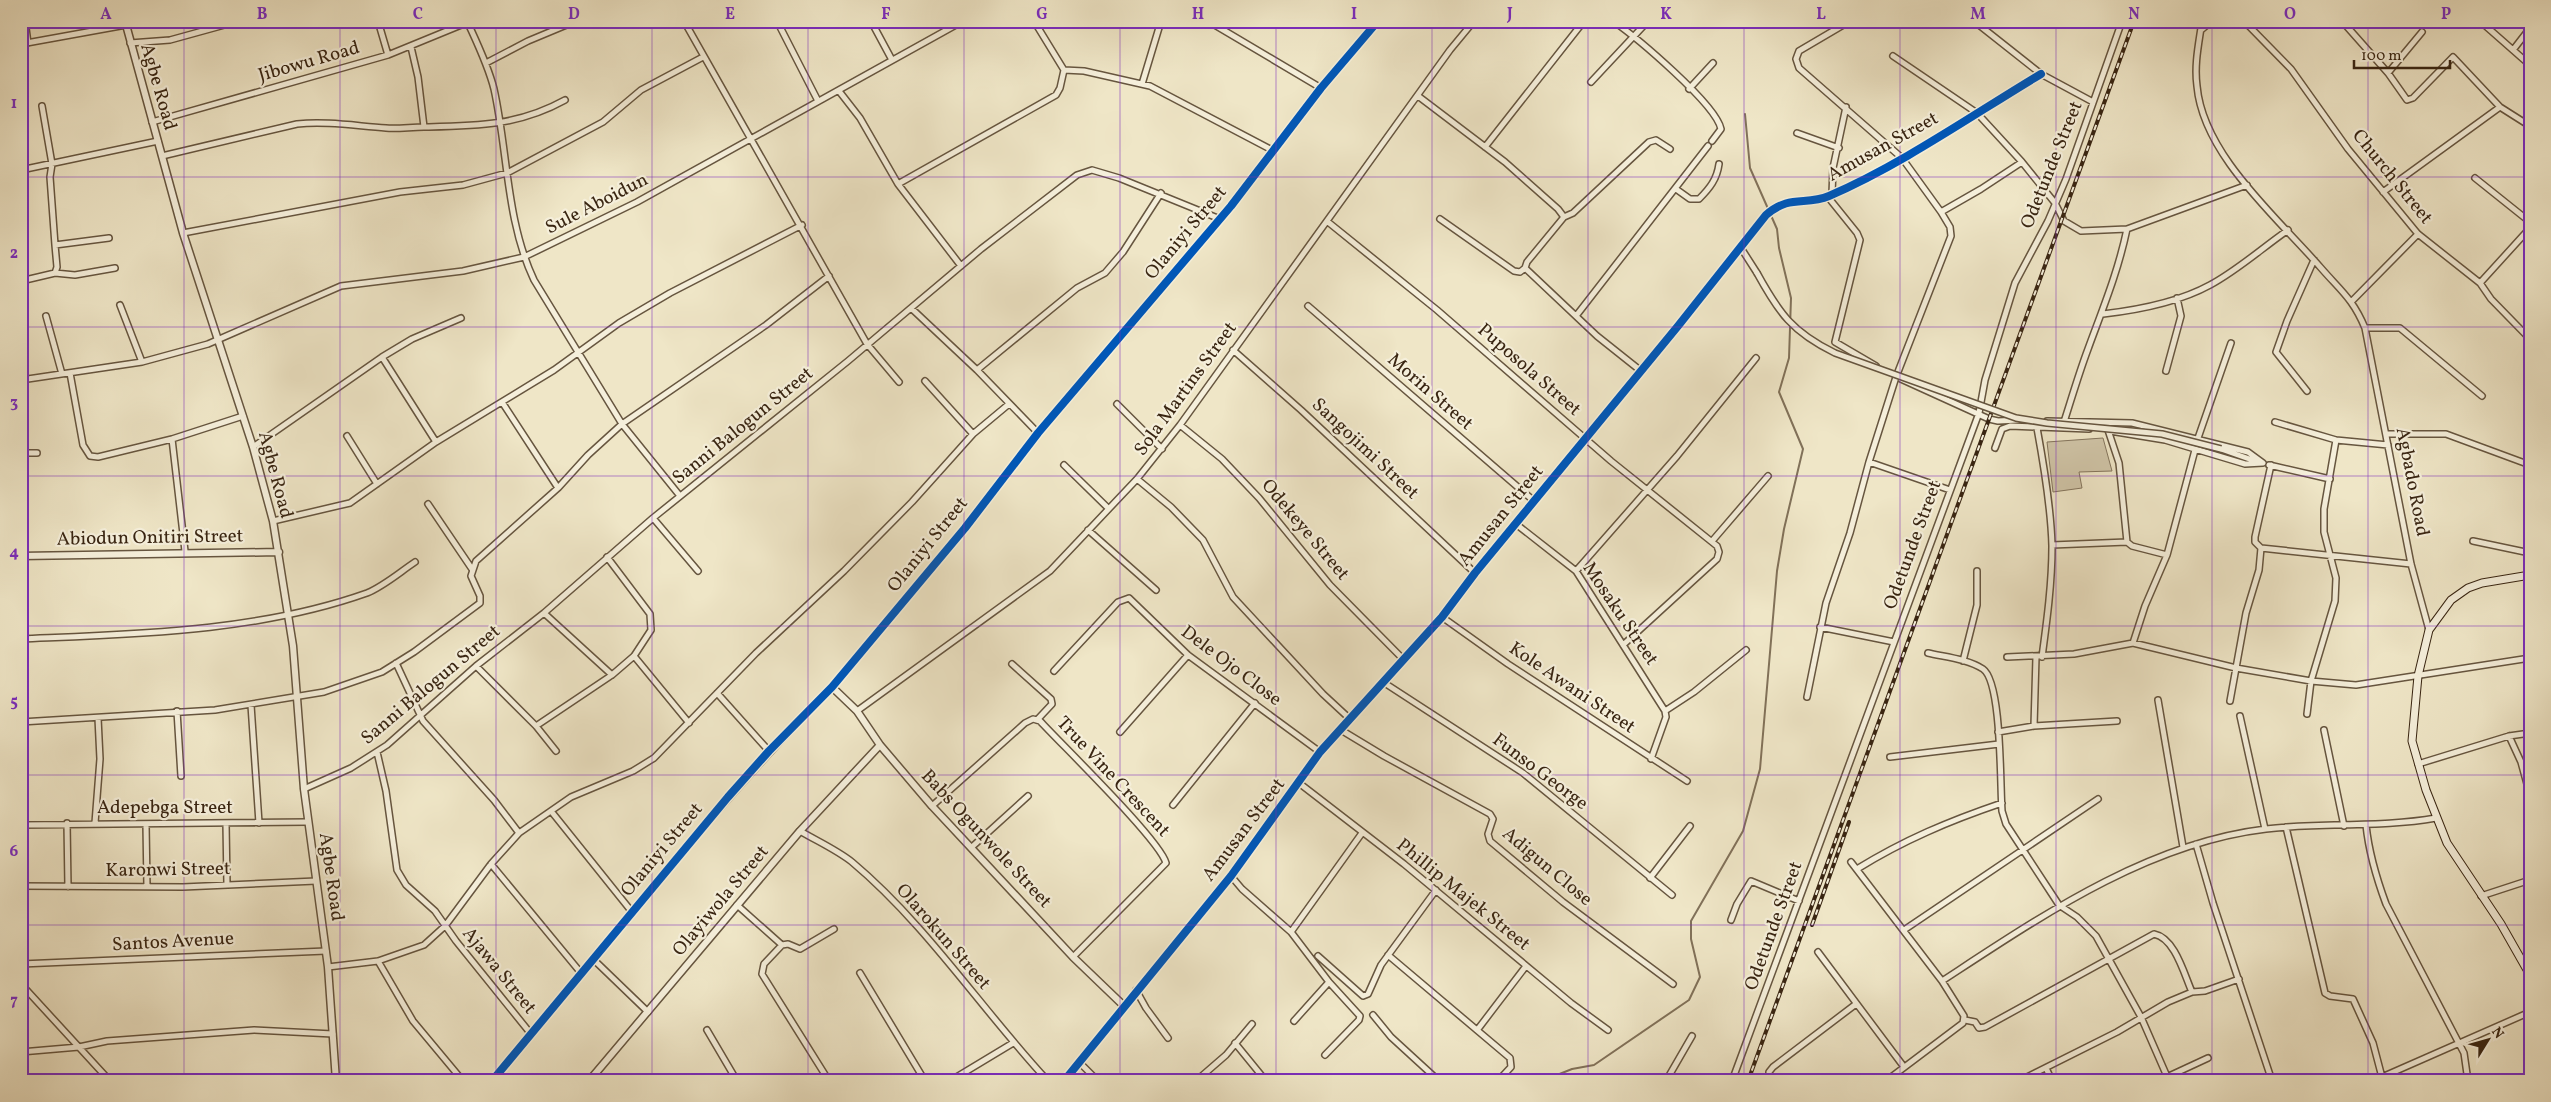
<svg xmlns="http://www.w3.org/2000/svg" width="2551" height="1102" viewBox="0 0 2551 1102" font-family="Vollkorn,serif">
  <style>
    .green { fill: #d0c5a8; stroke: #84755d }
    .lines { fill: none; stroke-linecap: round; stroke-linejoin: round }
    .stream { stroke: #817159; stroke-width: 2 }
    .minor-casing { stroke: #66553f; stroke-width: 8 }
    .tertiary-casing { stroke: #66553f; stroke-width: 9 }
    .secondary-casing { stroke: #392512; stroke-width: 9 }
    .minor { stroke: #f5efdb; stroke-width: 5 }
    .tertiary { stroke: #f5efdb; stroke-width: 6 }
    .secondary { stroke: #f5efdb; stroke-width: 7 }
    .rail-casing { stroke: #392512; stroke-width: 4 }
    .rail { stroke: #f5efdb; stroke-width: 2; stroke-dasharray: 5.5; stroke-linecap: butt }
    .minor-bridge-casing { stroke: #66553f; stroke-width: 8; stroke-linecap: butt }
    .minor-bridge { stroke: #f5efdb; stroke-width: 5 }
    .cycleway-casing { stroke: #f5efdb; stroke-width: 11 }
    .cycleway { stroke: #0057b8; stroke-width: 8 }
    .grid { fill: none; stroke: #7b2cbf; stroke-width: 1; stroke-opacity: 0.55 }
    .labels { text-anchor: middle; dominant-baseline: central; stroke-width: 4.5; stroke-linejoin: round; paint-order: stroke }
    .street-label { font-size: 19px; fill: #392512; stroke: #f5efdb }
    .neatline { fill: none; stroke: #7b2cbf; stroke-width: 2 }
    .grid-label { font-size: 16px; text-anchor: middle; font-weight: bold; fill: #7b2cbf }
  </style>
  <rect width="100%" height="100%" fill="#efe6c7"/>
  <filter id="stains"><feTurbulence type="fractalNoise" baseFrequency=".004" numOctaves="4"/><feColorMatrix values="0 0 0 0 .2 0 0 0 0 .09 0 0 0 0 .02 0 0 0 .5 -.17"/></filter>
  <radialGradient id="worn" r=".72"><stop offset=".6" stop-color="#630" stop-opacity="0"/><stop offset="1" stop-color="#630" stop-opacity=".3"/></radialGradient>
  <path class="green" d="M2103,438L2112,471L2079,472L2082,488L2053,492L2047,442Z"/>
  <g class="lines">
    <path class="stream" d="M1542,1081L1572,1069L1594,1065L1689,1000L1700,977L1691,939V921L1743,831L1760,769L1777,571L1784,529L1803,449L1779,392L1789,358L1791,298L1779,248L1777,229L1750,168L1745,114"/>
    <defs>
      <path id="minor" d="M25,21L28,43
        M378,21L388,55
        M467,21C477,43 488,65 494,89C508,152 506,221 534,280L622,424L680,496
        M684,21L867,344L899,382
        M777,21L818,101
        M871,21L892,60
        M1208,21L1321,88
        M1613,21C1636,37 1716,104 1721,129L1712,141
        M1974,21L2041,74L2093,102
        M2202,21C2199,43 2194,64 2197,86C2203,155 2277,217 2321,268C2341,291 2353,299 2365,328L2411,564L2429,630
        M2244,21L2291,69L2348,149L2418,234L2480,283L2491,299L2530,339
        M2342,21L2388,73L2407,100L2413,98L2453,57L2500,107L2530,126
        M2480,21L2530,65
        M2201,30L2212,21
        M130,43L170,40L239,21
        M21,44L126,25
        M411,47L418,77L424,127
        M2513,50L2530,28
        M1893,56L1977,113L2022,162L2055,203L2064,221L2081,231L2127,229L2247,185
        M486,63L528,41L576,21
        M1064,70L1084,71L1150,86L1272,150
        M2388,73L2422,32
        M1591,82L1648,21
        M1142,84L1161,21
        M1689,89L1713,63
        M839,91L860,118L898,184L961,266
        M1418,96L1505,162L1558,209L1564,217
        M42,106L52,164L50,177L55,245L109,238
        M152,122L388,55L471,21
        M1797,133L1839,148
        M1485,147L1584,21
        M162,156L297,124C327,121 356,126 386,128C398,129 411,127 424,127C476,126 518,126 565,100
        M21,170L158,141
        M2475,178L2530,222
        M898,184L1056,95L1060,88L1064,70L1034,21
        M1676,189L1690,199H1699C1710,188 1717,179 1719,164
        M2383,192L2500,107
        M1832,194L1833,168L1846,107
        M1828,197L1857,233L1860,240L1835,342L1876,366
        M1941,212L1981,189L2022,162
        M1440,219L1514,271L1520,272L1525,268L1597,336L1641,371
        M1328,222L1437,310L1611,461L1717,546L1719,552L1717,559L1623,645
        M183,233L400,192L463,185L507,173L603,122L641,90L703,57
        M1741,248L1757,273
        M1525,268L1527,262L1564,217L1573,213L1649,142L1656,140L1670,149
        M55,273L75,275L115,268
        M21,281L55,273L57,267L55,245
        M2480,283L2530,228
        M2352,301L2418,234
        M120,305L142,362
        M1308,306L1534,501
        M911,308L977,370L1038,433
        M2103,314C2138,310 2179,302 2210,285C2238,270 2262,248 2288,230
        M46,316L62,374
        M1576,316L1708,146
        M2365,328H2400L2482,396
        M1233,350L1301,410L1475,573
        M382,357L436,442
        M977,370L1077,288L1105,273L1123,252L1161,193
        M2166,371L2181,316L2177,298
        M70,373L83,445L90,456L98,457L172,439L243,416
        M1901,379L1989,419L1998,421L2018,420
        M21,380L142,362L208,344L341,286L463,271L524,257L637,202L963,21
        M925,381L973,434
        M2307,391L2276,352L2287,321L2314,260
        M502,402L558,488
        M1117,404L1162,449
        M2047,421L2132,423L2248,452L2263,463L2245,464L2165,440L2110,431
        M2064,422C2072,397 2079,373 2088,349C2103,308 2118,272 2127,229
        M2275,422L2336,440L2388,445
        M1180,425L1222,459L1259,498L1330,585L1403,659
        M2037,428C2044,466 2051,507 2052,546C2052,583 2047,620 2042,657
        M2108,430L2119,463L2127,542L2132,546L2167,555
        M2387,434H2446L2530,465
        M347,436L377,484
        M2198,438L2231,343
        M172,439L185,551
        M253,447L382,357L412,339L461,318
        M1995,448L2002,429L2010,426L2089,429
        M2221,449L2258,462
        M21,453H37
        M1869,462L1950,490
        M1064,465L1108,508
        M2269,465L2330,479
        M2271,465L2255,537V542L2261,548L2411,564
        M1137,479L1171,507L1203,540L1233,597L1323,694L1350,719
        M428,504L472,569
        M653,518L698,571
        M273,521L350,503L436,442L554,370L619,323L670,293L802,225
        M1516,524L1576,571L1665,711
        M1088,530L1156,590
        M1713,540L1768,476
        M2473,541L2530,553
        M2052,545L2127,542
        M1576,571L1677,456L1756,358
        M544,613L612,675
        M1442,617L1508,664L1687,781
        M1820,627L1894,642
        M21,639C136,634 257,632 367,593C384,586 400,572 415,562
        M2133,643L2145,606L2167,555L2195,450
        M1928,653C1945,657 1968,659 1983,669C2002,682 2000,785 2002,811L2006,824L2059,905L2077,917L2096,936L2141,1017L2169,1081
        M634,656L689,723
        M2007,657L2074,654L2133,643L2236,668L2311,681L2356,685L2530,658
        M1963,661L1977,605V571
        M396,663L423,721L494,800L519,833
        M1012,664L1051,699L1052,704L1037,720
        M476,666L536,726L556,751
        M1054,671L1118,602L1129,598L1188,655L1320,752
        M1383,682L1523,773L1672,895
        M717,693L769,751
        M1807,697L1826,603L1850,533L1869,462L1896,377L1951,236L1950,227L1941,212L1902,158L1799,68L1796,59L1799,51L1850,21
        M2158,700L2183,847
        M2230,701L2246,613L2259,570L2261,548
        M251,705L259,823
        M177,711L181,776
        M857,711L1050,571L1137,479L1180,425L1450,50L1474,21
        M2307,714L2311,681L2335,601L2336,578L2324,532V509L2336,440
        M2240,716L2265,829
        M21,722L215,710L324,692L382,672L414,652L480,603V596L471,576L476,561L558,488L588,455L622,424L766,325L829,276
        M536,726L612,675L634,656L651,630L650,614L607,557
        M2034,726L2036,657
        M1341,730L1384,756L1490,814L1493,819L1488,834L1490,841L1563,902L1673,984
        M2324,730L2344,826
        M1120,732L1188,655
        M1998,732L2034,726L2117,721
        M2509,736L2521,762L2530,795
        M377,752L386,791L397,870L406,885L435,911L456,941L531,1034
        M1890,757L1999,744
        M1651,759L1666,717L1665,711L1694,692L1746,650
        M2418,764L2509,736L2530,733
        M1299,783L1404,864L1571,1003L1608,1030
        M304,789L351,768L387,745L476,666L544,613L653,518L848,361L981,249L1077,175L1092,170L1119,178L1220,219
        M1173,805L1255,703
        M932,806L1025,723L1033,719L1040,721C1062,745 1160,840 1166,863L1073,957
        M551,811L632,912
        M67,823L68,887
        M95,823L100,759L98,718
        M226,823L227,885
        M146,824L147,887
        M21,825L308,822
        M2366,825C2369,854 2376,877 2386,904L2464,1053L2468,1081
        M2286,827L2325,993L2330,996L2353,999L2373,1043L2383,1081
        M800,831C817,841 837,850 852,862C927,925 982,1010 1048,1081
        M2196,844L2213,903L2272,1081
        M973,846L1028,796
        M1851,862L1942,981L1964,1016L1963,1023L1886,1081
        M491,864L581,973
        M1857,869C1904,840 1949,821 2002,803
        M1231,876L1242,889L1291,932L1329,982L1360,1016L1359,1020L1325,1055
        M1650,878L1690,826
        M21,886L183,887L316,881
        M2481,896L2530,880
        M737,905L782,945L764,964L762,974L829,1081
        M1731,920L1737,904L1751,881L1799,901
        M1904,930L2098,799
        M1291,932L1362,833
        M782,945L788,944L800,949L834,929
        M1818,952L1904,1067
        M1388,955L1510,1058L1511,1067L1498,1081
        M1318,956L1363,996L1368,994L1381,965L1436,890
        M593,959L648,1012
        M378,961L413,1021L463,1081
        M21,964L326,951
        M328,967L378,961L424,945L445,926L491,864L519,833L571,797L633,771L654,758L756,653L844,571L912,502L973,434L1009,404
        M860,973L925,1081
        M1942,981C2040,917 2147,843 2266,829C2323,822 2380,828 2436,818
        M21,984L110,1081
        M1136,990L1146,1008L1168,1038
        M1373,1015L1391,1037L1439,1081
        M1965,1020L1975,1022L1979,1028L1985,1027L2154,934C2175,938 2184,974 2192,992
        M1294,1021L1329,982
        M1478,1029L1526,966
        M707,1030L737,1081
        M1235,1043L1266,1081
        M21,1052L79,1047L107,1041L254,1030L333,1034
        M1080,1063L1098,1081
        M2046,1068L2052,1081
        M2167,1077L2208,1058
        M492,1081C603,948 710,811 832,687
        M950,1081L1013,1043
        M1064,1081L1231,876L1320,752L1442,617L1475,573L1678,326L1766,215C1790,194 1805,206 1829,196C1901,165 1974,114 2041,74
        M1196,1081L1226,1055L1252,1024
        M1666,1081L1692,1036
        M1732,1081L1979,413L1985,380L2015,283L2048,221L2066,179L2122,21
        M1770,1081L1769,1072L1773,1067L1856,1004
        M2019,1081L2117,1032L2168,1002L2192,992L2205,991L2239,979
        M2373,1081L2530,1012"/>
      <path id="tertiary" d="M125,21L183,233L253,447L273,521L293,646L304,789L328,967L336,1081
        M21,556L279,552
        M1124,1006L1073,957L932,806L880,745L857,711L832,687L965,528L1038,433L1231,206L1321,88L1378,21
        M589,1081L800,831L880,745"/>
      <path id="secondary" d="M2530,575L2482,583L2468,588L2451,600L2429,630L2418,676L2412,741L2426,790L2447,843L2501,924L2530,975"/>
    </defs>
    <use href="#minor" class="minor-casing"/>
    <use href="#tertiary" class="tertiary-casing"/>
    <use href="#secondary" class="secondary-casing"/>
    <use href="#minor" class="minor"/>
    <use href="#tertiary" class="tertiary"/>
    <use href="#secondary" class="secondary"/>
    <defs>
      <path id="rail" d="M1812,925L1849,822
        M1748,1081L2134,21"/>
    </defs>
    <use href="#rail" class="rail-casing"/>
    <use href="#rail" class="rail"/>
    <defs>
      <path id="minor-bridge" d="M1757,273C1779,313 1792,332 1835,353L2016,418L2047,423L2162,434L2221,449"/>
    </defs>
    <use href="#minor-bridge" class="minor-bridge-casing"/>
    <use href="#minor-bridge" class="minor-bridge"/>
    <defs>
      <path id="cycleway" d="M492,1081L728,797L769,751L832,687L965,528L1038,433L1231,206L1321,88L1378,21
        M1064,1081L1231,876L1320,752L1442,617L1475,573L1678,326L1766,215C1790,194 1805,206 1829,196C1901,165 1974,114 2041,74"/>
    </defs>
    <use href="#cycleway" class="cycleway-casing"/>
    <use href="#cycleway" class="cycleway"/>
  </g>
  <path class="grid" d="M184,21V1081M340,21V1081M496,21V1081M652,21V1081M808,21V1081M964,21V1081M1120,21V1081M1276,21V1081M1432,21V1081M1588,21V1081M1744,21V1081M1900,21V1081M2056,21V1081M2212,21V1081M2368,21V1081M21,177H2530M21,327H2530M21,476H2530M21,626H2530M21,775H2530M21,925H2530"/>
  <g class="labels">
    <g class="street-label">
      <text transform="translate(309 62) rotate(-16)">Jibowu Road</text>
      <text transform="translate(158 87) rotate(74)">Agbe Road</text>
      <text transform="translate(1883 147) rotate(-29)">Amusan Street</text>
      <text transform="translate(2052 165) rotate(-68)">Odetunde Street</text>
      <text transform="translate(2392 177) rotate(51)">Church Street</text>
      <text transform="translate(597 204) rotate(-27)">Sule Aboidun</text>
      <text transform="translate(1186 233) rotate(-50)">Olaniyi Street</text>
      <text transform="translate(1529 370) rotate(41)">Puposola Street</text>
      <text transform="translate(1186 389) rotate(-54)">Sola Martins Street</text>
      <text transform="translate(1430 392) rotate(41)">Morin Street</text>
      <text transform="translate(743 426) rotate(-39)">Sanni Balogun Street</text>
      <text transform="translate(1365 449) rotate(43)">Sangojimi Street</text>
      <text transform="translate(275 475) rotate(75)">Agbe Road</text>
      <text transform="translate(2412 482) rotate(79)">Agbado Road</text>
      <text transform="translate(1501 516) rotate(-51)">Amusan Street</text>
      <text transform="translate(1305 530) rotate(50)">Odekeye Street</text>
      <text transform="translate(150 538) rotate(-1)">Abiodun Onitiri Street</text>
      <text transform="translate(928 545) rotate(-51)">Olaniyi Street</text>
      <text transform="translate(1913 545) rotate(-70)">Odetunde Street</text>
      <text transform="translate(1620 614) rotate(56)">Mosaku Street</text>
      <text transform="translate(1231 666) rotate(37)">Dele Ojo Close</text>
      <text transform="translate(431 685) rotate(-40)">Sanni Balogun Street</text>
      <text transform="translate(1572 688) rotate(34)">Kole Awani Street</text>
      <text transform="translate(1540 772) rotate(37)">Funso George</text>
      <text transform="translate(1113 777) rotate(47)">True Vine Crescent</text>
      <text x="165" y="808">Adepebga Street</text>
      <text transform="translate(1244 830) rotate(-53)">Amusan Street</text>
      <text transform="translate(986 839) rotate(47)">Babs Ogunwole Street</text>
      <text transform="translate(662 850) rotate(-50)">Olaniyi Street</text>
      <text transform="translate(1547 867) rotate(40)">Adigun Close</text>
      <text transform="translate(168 870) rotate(-1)">Karonwi Street</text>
      <text transform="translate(331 877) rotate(82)">Agbe Road</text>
      <text transform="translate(1463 895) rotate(39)">Phillip Majek Street</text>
      <text transform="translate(721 901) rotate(-50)">Olayiwola Street</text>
      <text transform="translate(1774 926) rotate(-70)">Odetunde Street</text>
      <text transform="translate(943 937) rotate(49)">Olarokun Street</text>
      <text transform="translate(173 942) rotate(-3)">Santos Avenue</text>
      <text transform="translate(499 971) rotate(51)">Ajawa Street</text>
    </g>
  </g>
  <rect width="2551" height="1102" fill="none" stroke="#efe6c7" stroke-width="55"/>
  <g transform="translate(2488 1040) rotate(53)" stroke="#f5efdb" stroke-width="4" paint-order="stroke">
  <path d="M0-4L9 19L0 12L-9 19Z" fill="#392512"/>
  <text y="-8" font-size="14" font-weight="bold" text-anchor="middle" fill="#392512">N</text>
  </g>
  <path d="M2354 60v8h96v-8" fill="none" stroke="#392512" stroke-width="2.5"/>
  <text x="2361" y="60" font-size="15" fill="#392512" stroke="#f5efdb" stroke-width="4" paint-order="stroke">100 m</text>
  <rect x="28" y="28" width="2496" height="1046" class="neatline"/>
  <g class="grid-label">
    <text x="106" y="19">A</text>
    <text x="262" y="19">B</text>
    <text x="418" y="19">C</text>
    <text x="574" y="19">D</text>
    <text x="730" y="19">E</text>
    <text x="886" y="19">F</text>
    <text x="1042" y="19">G</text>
    <text x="1198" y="19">H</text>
    <text x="1354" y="19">I</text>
    <text x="1510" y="19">J</text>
    <text x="1666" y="19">K</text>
    <text x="1821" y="19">L</text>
    <text x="1978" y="19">M</text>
    <text x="2134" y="19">N</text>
    <text x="2290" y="19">O</text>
    <text x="2446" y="19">P</text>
    <text x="14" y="108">1</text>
    <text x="14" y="258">2</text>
    <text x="14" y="407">3</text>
    <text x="14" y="557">4</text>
    <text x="14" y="706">5</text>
    <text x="14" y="856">6</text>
    <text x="14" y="1005">7</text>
  </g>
  <rect width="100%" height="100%" filter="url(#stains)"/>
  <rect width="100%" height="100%" fill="url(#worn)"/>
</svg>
